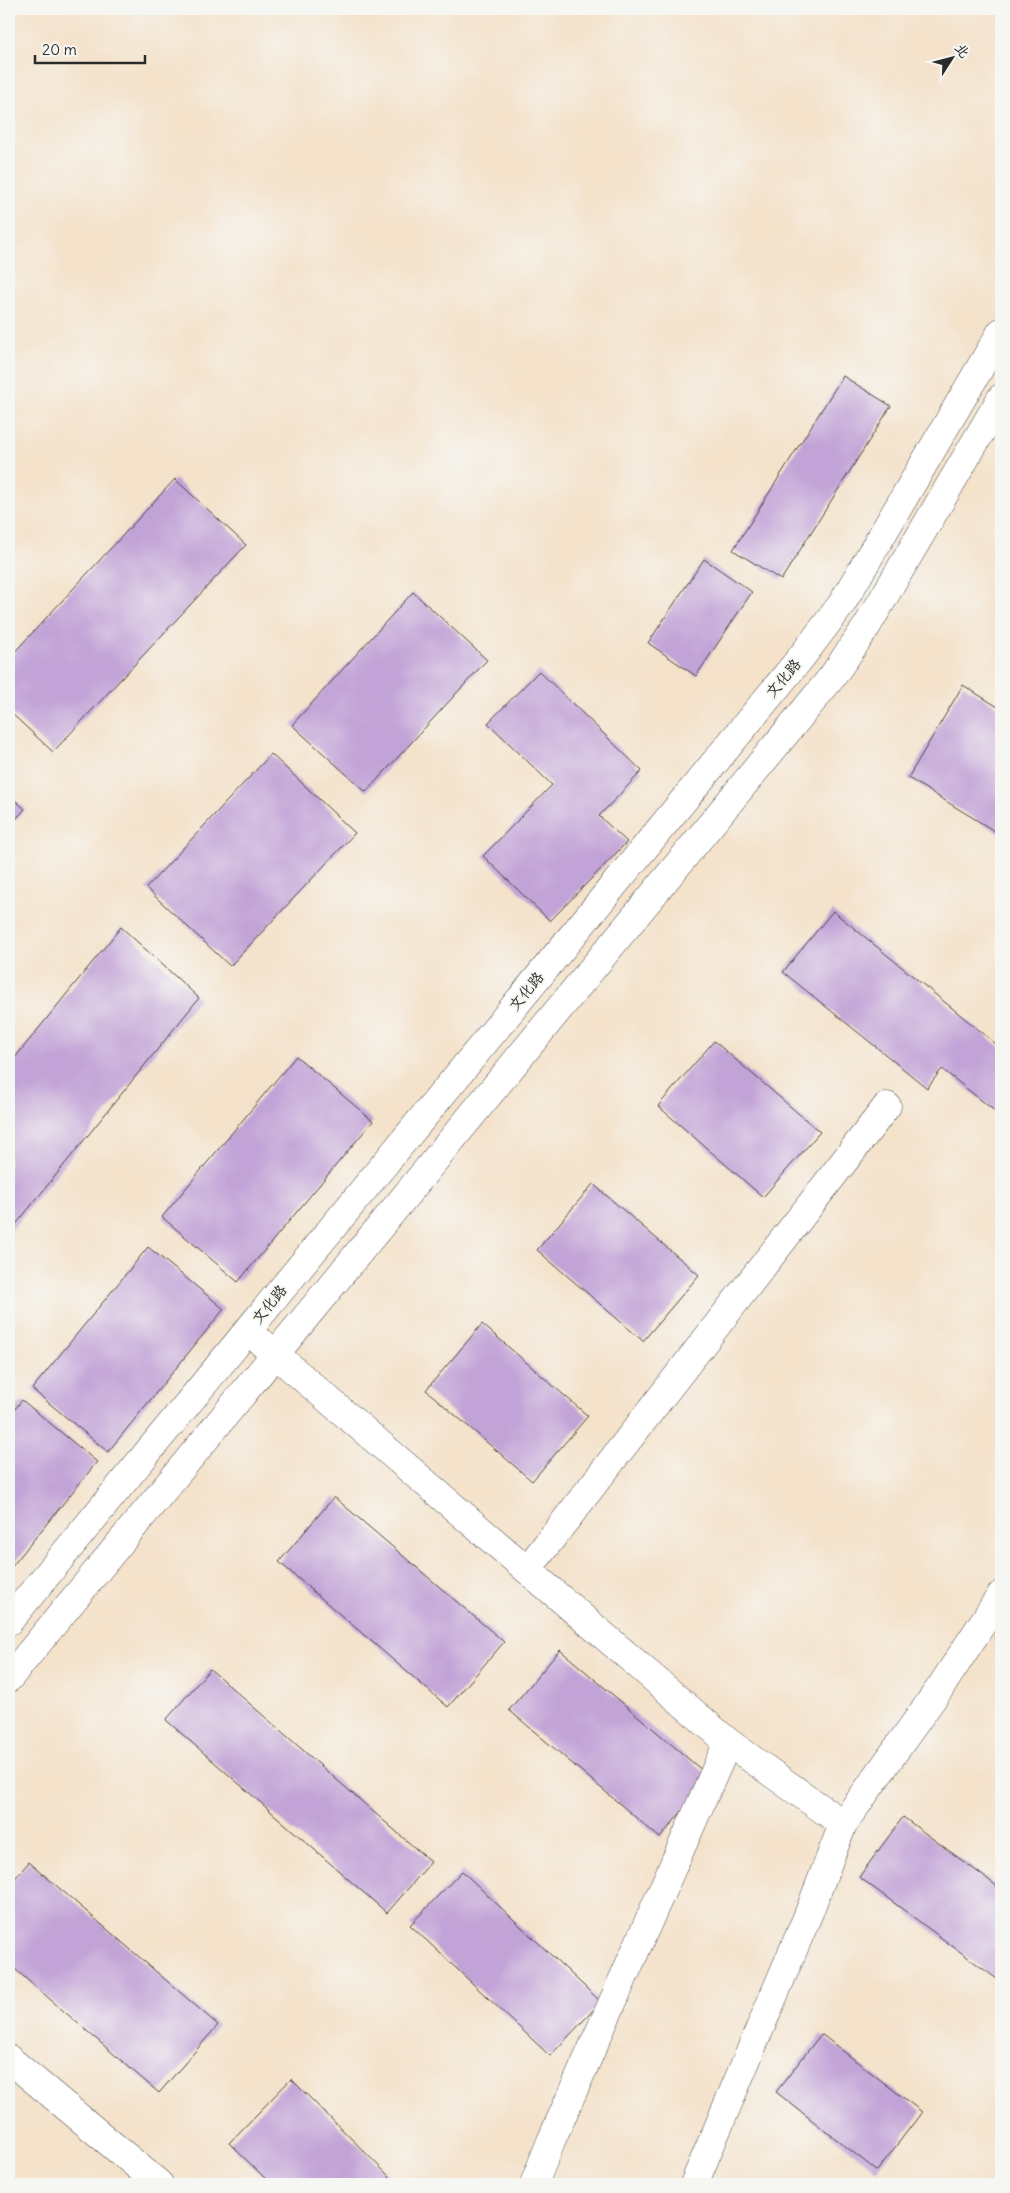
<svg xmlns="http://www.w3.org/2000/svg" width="1010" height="2193" viewBox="0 0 1010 2193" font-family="Delius,'LXGW WenKai TC',sans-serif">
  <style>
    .building { fill: #c2a3d7 }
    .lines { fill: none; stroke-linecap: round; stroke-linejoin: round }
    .minor-casing { stroke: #494643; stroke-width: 29 }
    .minor { stroke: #fff; stroke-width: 28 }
    .labels { text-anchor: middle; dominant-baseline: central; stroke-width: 4; stroke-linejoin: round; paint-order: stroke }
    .street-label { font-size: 15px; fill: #2b2b2b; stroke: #f6f6f2 }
  </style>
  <rect width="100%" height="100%" fill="#f6f6f2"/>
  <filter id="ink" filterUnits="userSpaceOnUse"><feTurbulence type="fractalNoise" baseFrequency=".02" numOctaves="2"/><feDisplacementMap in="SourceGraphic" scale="10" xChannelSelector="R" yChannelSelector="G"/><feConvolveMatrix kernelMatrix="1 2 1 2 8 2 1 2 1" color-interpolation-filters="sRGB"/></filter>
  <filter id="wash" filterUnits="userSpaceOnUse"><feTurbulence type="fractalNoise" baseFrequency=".0096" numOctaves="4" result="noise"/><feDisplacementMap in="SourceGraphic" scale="20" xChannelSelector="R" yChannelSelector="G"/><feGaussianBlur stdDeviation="1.12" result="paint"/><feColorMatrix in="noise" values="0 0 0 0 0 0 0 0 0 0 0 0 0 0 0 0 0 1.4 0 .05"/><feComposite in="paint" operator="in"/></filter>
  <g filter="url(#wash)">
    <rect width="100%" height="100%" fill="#f4e2cb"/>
    <g id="blocks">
      <path class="building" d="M843,376L891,406L781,580L733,550Z
        M175,479L246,545L53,752L9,711V658Z
        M704,559L752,592L696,676L648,643Z
        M413,592L487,660L366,792L292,725Z
        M539,671L642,771L599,816L627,842L550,921L483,856L552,785L488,723Z
        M963,685L1001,709V835L908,778Z
        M271,754L355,833L230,966L146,888Z
        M9,795L25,809L9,827Z
        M833,911L1001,1048V1116L942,1069L927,1088L783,972Z
        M121,927L199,998L9,1233V1065Z
        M714,1041L820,1132L763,1197L658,1106Z
        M296,1056L373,1121L238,1282L162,1217Z
        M593,1184L699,1275L643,1341L537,1250Z
        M148,1247L224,1309L108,1452L32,1389Z
        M482,1324L588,1416L532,1481L426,1390Z
        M22,1400L97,1462L9,1570V1417Z
        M334,1497L504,1642L448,1707L279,1562Z
        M1001,1630V1645L994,1638Z
        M560,1650L710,1777L660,1838L509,1710Z
        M210,1669L431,1862L387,1913L166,1720Z
        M903,1817L1001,1889V1982L859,1877Z
        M29,1862L218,2025L159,2093L9,1964V1885Z
        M462,1871L601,2002L550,2056L410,1925Z
        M821,2034L922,2112L877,2171L776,2092Z
        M291,2079L397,2184H271L229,2143Z"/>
    </g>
  </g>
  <g filter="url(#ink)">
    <use href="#blocks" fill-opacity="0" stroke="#494643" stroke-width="1"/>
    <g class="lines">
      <defs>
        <path id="minor" d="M261,1342L728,1742L843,1824
          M527,1570L887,1106
          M9,1621L803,655L841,605L1001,332
          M9,1678L832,677L867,626L1001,398
          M9,2059L159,2184
          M534,2184L551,2141L728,1742
          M694,2184L808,1915L843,1824L940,1688L1001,1595"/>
      </defs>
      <use href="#minor" class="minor-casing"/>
      <use href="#minor" class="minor"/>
    </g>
  </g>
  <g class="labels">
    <g class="street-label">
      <text transform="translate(783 678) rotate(-50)">文化路</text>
      <text transform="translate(526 991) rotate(-51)">文化路</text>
      <text transform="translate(269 1304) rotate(-51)">文化路</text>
    </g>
  </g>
  <rect width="1010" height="2193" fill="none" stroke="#f6f6f2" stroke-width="30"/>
  <g transform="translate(952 58) rotate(54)" stroke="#f6f6f2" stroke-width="4" paint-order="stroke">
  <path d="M0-4L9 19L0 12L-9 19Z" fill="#2b2b2b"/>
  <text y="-8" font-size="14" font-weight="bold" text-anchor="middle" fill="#2b2b2b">北</text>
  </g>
  <path d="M35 55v8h110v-8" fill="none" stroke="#2b2b2b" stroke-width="2.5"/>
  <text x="42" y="55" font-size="15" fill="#2b2b2b" stroke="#f6f6f2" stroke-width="4" paint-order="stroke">20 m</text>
</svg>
